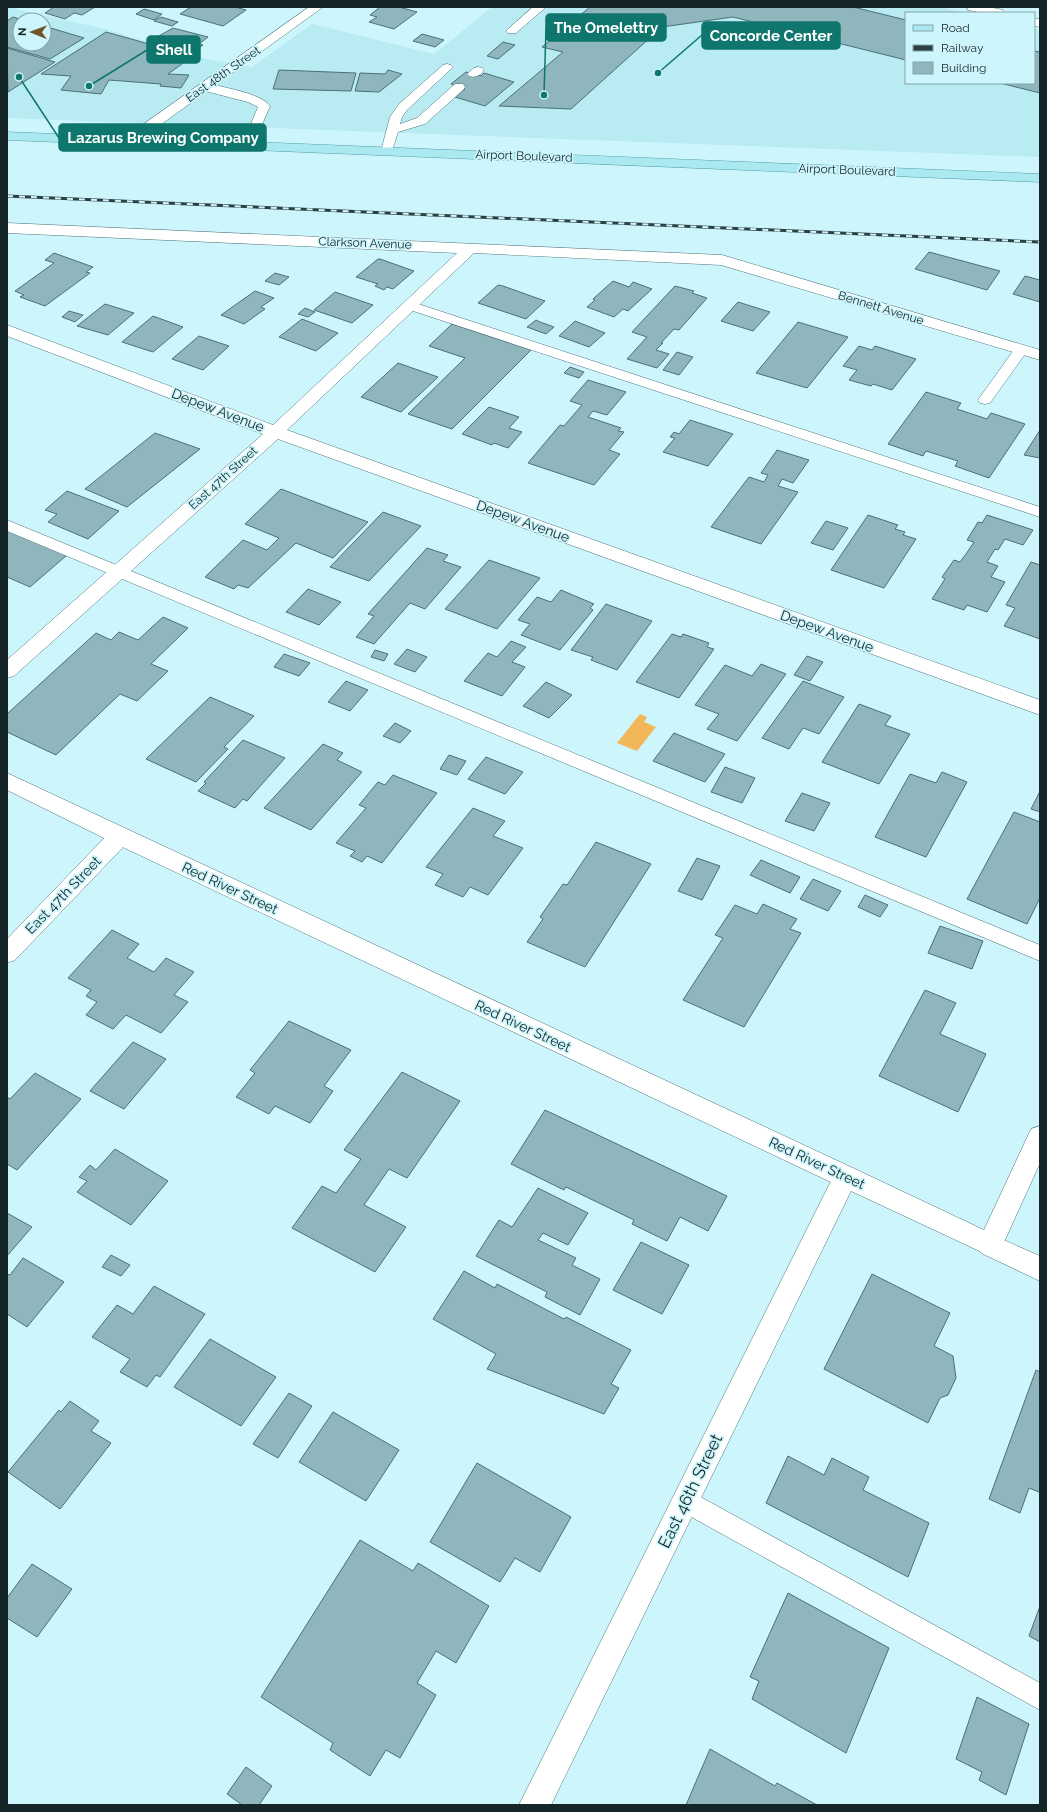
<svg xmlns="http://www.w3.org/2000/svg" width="1047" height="1812" viewBox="0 0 1047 1812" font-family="Raleway,sans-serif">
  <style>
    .built { fill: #b8ebf2; fill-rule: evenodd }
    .water { fill: #f2b759 }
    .building { fill: #8eb6bc; stroke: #4b7076 }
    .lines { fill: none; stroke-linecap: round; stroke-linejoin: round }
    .service-casing { stroke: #4e7479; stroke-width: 1 }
    .minor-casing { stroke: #4e7479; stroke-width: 1 }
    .tertiary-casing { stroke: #4e7479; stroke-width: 1 }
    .primary-casing { stroke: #529ba5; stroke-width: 1 }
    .service { fill: #fff; fill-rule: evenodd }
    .minor { fill: #fff; fill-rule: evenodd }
    .tertiary { fill: #fff; fill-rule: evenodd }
    .primary { fill: #abe9f1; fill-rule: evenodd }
    .rail-casing { stroke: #2c3f42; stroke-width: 3 }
    .rail { stroke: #cdf6fc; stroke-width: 2; stroke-dasharray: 6; stroke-linecap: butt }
    .labels { text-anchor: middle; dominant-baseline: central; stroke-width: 3.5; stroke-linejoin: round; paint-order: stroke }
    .far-street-label { font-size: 12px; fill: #162628; stroke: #cdf6fc }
    .street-label { font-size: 14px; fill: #162628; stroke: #cdf6fc }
    .near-street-label { font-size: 17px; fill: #162628; stroke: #cdf6fc }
    .leader { fill: none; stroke: #0f766e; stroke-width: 1.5 }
    .callout-dot { fill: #0f766e; stroke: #cdf6fc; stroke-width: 1.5 }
    .callout { fill: #0f766e; stroke: #0f766e; stroke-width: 1.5 }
    .callout-label { font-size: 15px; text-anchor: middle; font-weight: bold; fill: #fff }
  </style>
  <rect width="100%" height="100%" fill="#cdf6fc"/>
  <path class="built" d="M7,7L105,29L196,57L252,67L312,24L434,54L492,7H940L965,13H906V83H1034V29L1040,31V157L7,118ZM20,20H44V44H20Z"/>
  <path class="water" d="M640,714L647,717L644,722L656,727L637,751L617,743Z"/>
  <path class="building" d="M54,7H95L82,15L74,13L65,19L45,13Z
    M191,7H235L246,10L223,26L180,14Z
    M380,7H399L417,12L394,29L369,22L377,17L370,15Z
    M590,7H853L906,20V60L733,17L662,27L571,109L499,106L563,52L542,47Z
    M144,9L162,14L154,20L136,14Z
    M13,17L23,20H20V44H44V26L84,38L50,59L7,47V21Z
    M161,17L178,22L172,26L154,21Z
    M173,28L208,37L199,44L203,45L196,50L191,49L187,52L152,42L159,38L157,37Z
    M106,32L167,49L163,54L186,61L168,74L189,75L181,88L160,86L161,84L109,80L101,94L61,90L71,76L41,74Z
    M422,34L444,40L435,47L413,41Z
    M503,42L515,45L498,59L487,56Z
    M7,48L55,62L8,92Z
    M1034,51L1040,52V93L1000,83H1034Z
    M279,70L356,73L351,91L273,89Z
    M388,70L402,74L379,92L355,91L360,73L385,74Z
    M466,72L481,76L484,73L514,82L485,106L455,97L465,89L451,84Z
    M929,252L1000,271L987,290L915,269Z
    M54,253L93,267L86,272L90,273L45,306L20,297L24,295L15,291L54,263L45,260Z
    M378,259H380L414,271L393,289L387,287L384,290L375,286L378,284L356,277Z
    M275,273L289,277L279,285L265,281Z
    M1025,276L1040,280V302L1013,294Z
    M613,281L629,287L633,282L652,289L628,311L623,309L614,317L587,307L595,300L593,299Z
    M498,285L503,286L545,301L526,319L478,303Z
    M675,286L694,291L692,293L707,298L679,330L674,329L661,343H663L656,350L669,354L657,368L627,359L647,337L632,332Z
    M255,291L274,298L261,307L265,309L244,324L221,315Z
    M335,292L373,305L352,323L314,310Z
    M738,302L770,312L753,331L721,321Z
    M105,304L134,313L108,335L77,326Z
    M305,308L315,312L308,317L298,314Z
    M69,311L83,315L75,322L62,317Z
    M153,316L183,327L153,352L122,342Z
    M302,319L338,333L316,351L279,337Z
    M536,320L540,322L554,327L546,334L527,327Z
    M575,321L605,333L589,347L559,336Z
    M798,322L848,337L807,388L756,373Z
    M452,324L531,350L452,429L408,414L465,358L429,346Z
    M199,336L229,346L203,370L172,359Z
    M859,346L872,350L875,346L916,359L892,390L873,384L871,386L849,380L857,370L843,366Z
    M677,352L693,357L679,375L663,370Z
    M398,363L438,377L401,412L361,397Z
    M570,367L584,372L579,378L564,373Z
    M588,380L626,392L607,415L593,411L588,417L621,428L618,431L624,432L609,450L620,454L594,485L528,463L560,425L564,426L582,405L570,401Z
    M926,392L961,403L957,409L987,419L991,413L1025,424L989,478L955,466L958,461L926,451L923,456L888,444Z
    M489,407L519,417L509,428L522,432L508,448L494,443L492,445L462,434Z
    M690,420L733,434L708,466L663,452L675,438L670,437L674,432L679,434Z
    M1040,430V458L1024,455Z
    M155,433L200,449L127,507L85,489Z
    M777,450L809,460L793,483L782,479L778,486L798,492L761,544L711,527L749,477L764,482L768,475L761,473Z
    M281,489L368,522L333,558L296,543L248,588L238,585L234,589L205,577L243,540L267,550L279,538L245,524Z
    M67,491L119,511L88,539L48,522L57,514L45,510Z
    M383,512L421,526L369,581L330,567Z
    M868,515L898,525L895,529L905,532L903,535L916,539L884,588L831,570Z
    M987,515L1033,530L1023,545L1005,539L998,550L995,549L987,562L998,566L991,577L1005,582L987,612L967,605L964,610L932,599L945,579L942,577L954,560L960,562L966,554L974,542L967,540L978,522L982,523Z
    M826,521L848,528L833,550L811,543Z
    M7,530L67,555L30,587L7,577Z
    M427,548L448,555L443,561L461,567L425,609L410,603L374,644L356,637L374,616L368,614Z
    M489,560L540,578L497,629L445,609Z
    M1031,562L1040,565V639L1004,626L1015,608L1006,605Z
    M308,589L341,602L319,625L286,612Z
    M561,590L594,604L590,608L593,610L560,650L521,635L530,624L518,620L537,597L551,602Z
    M606,604L652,621L617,670L591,660L593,657L571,650Z
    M163,617L188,628L151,664L168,671L137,701L120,694L56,755L7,732V714L96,633L111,640L119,632L138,640Z
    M672,634L681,637L683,634L709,643L707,647L714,649L679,698L636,682Z
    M511,641L526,647L512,662L525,667L502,696L464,681L488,653L497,657Z
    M407,649L427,657L415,672L394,664Z
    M375,650L388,654L384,661L371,657Z
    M284,654L310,663L299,676L274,667Z
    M807,656L823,662L810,681L794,675Z
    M761,664L786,674L737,741L707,729L719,714L695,705L725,665L752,676Z
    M346,681L368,690L350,711L328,702Z
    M803,681L844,697L819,734L803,728L789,749L762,738Z
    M546,682L572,695L549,718L523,706Z
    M210,697L254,716L224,747L228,749L196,782L146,759Z
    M859,704L891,716L885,725L910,734L879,784L822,762Z
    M395,723L411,731L400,743L383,736Z
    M674,733L725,754L705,782L653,761Z
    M243,740L285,758L247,801L243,799L235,808L198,791L206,783L204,782Z
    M323,744L343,753L337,760L362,772L311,830L264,808Z
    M449,755L466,761L457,775L440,769Z
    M486,757L523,772L505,794L468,779Z
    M725,767L755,778L742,803L711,792Z
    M942,772L967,782L926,857L875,837L910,774L936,783Z
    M393,775L437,793L382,863L367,856L362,862L350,856L355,851L336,843L366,808L359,805L378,782L385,785Z
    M1040,791V812L1031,809Z
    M802,793L830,803L814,831L785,821Z
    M473,808L505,821L493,836L523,848L488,895L470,887L463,897L435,885L443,874L426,867Z
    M1014,812L1040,822V898L1027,924L967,899Z
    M596,842L651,864L585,967L527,942L543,919L540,917L563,884L567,885Z
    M697,858L720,866L702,900L678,891Z
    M761,860L800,877L790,893L750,875Z
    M813,879L841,891L828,911L800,899Z
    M865,895L888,905L880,917L858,907Z
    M763,904L797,919L790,929L801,933L744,1027L683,1000L723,938L715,935L735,905L757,914Z
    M940,926L983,941L972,969L928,953Z
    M112,930L139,944L127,958L154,972L166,958L194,972L174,995L188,1002L161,1033L126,1015L113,1029L86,1015L97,1002L86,996L91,990L68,978Z
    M925,990L956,1003L940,1034L986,1054L958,1112L879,1076Z
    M289,1021L351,1050L324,1086L333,1091L310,1123L275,1106L269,1114L236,1097L255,1073L250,1070Z
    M133,1042L166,1059L124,1109L90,1091Z
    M402,1072L460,1101L407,1178L389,1169L364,1205L406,1227L375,1272L292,1228L322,1186L336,1193L361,1159L344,1150Z
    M35,1073L81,1099L17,1170L7,1164V1097L10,1099Z
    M545,1110L727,1196L708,1231L680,1217L667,1241L632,1224L634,1220L566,1187L564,1190L511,1164Z
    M115,1149L168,1181L131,1225L77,1192L87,1181L79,1177L90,1165L96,1170Z
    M538,1188L588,1213L568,1245L543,1233L538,1240L576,1258L572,1265L600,1279L580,1315L545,1297L547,1292L476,1256L499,1220L512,1227Z
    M7,1213L32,1227L7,1256Z
    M641,1242L689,1265L662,1314L613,1290Z
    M111,1255L130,1265L121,1276L102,1267Z
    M23,1258L64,1282L27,1327L7,1314V1274L10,1275Z
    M464,1271L495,1288L497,1284L564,1319L566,1317L631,1350L611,1384L619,1388L604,1414L487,1369L496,1354L433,1319Z
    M872,1274L950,1313L934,1346L953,1356L956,1378L948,1395L940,1398L928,1423L824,1369Z
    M154,1286L205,1314L160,1377L156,1375L147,1387L120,1372L130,1359L92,1337L117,1305L133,1314Z
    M210,1339L276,1377L241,1426L174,1387Z
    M1036,1370L1040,1372V1491L1039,1492L1029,1488L1020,1513L989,1499Z
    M289,1393L312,1406L278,1458L253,1444Z
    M70,1401L99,1421L91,1431L111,1443L60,1509L8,1472L59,1410L61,1412Z
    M333,1412L399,1450L366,1501L299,1462Z
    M788,1456L824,1475L832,1458L869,1477L863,1490L929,1523L908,1577L766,1503Z
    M477,1463L571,1517L540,1572L515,1558L500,1582L430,1542Z
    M360,1540L413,1571L418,1563L489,1606L456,1663L436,1651L417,1683L436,1695L400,1758L386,1750L370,1776L330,1750L333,1743L261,1697Z
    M32,1564L72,1589L37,1637L7,1618V1598Z
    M788,1593L889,1648L846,1753L752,1699L759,1681L750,1677Z
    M1040,1606V1642L1029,1636Z
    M977,1697L1029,1724L1006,1795L979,1780L982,1772L956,1759Z
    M710,1749L775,1786L777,1783L817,1805H686Z
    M246,1767L272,1786L259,1805H242L227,1794Z"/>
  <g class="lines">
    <defs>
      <path id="service" d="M533,7H546L516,33H508L506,31L508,29Z
        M447,64L451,65L453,67L451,69L407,110L402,117L400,124L417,118L455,84H463L465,87L463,90L425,124L398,132L391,154H383L381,151L390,117L399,104L443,65Z
        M478,67L482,68L484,70C480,76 475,78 469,76L467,74L474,68Z
        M205,83C221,87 261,93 270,106L252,148H244L242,145L258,107L248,102L201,90L199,87Z
        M412,302L1040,507V517L407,309L405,306L407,303Z
        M1021,346L1026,347L1028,350L990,403L985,404L980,403L978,400L980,397L1016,347Z
        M7,520L1040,945V961L7,531Z
        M686,1489L1040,1683V1710L677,1509L674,1501L677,1493Z"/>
      <path id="minor" d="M309,7H323L134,144H124L122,141L124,138Z
        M967,7H989L1003,10L1004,13H982L968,10Z
        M1034,18L1040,19V27L1034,26Z
        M7,223L722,255L1040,350V360L721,265L474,253L287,430L1040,700V715L278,439L14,676L7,678V660L263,434L7,336V325L273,425L457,253L7,233Z
        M120,828L128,830L131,836L128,842L15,960L7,963V939L112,830Z
        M1040,1126V1163L999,1253L990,1256L851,1191L551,1805H519L837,1169L846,1166L855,1169L984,1230L1031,1129Z"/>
      <path id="tertiary" d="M7,773L855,1169L858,1177L855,1185L846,1188L837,1185L112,842L7,790Z
        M990,1234L1040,1256V1281L981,1253L977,1245L981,1237Z"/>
      <path id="primary" d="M7,132L1040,174V182L7,140Z"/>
    </defs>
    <use href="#service" class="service-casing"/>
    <use href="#minor" class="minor-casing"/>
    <use href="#tertiary" class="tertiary-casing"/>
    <use href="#primary" class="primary-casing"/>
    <use href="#service" class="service"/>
    <use href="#minor" class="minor"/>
    <use href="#tertiary" class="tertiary"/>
    <use href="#primary" class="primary"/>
    <defs>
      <path id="rail" d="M7,196L1040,242"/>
    </defs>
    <use href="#rail" class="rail-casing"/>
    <use href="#rail" class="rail"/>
  </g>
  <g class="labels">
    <g class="far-street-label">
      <text transform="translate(223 74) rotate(-35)">East 48th Street</text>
      <text transform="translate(524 156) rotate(2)">Airport Boulevard</text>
      <text transform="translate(847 170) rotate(2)">Airport Boulevard</text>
      <text transform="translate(365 243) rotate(2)">Clarkson Avenue</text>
      <text transform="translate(881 308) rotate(17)">Bennett Avenue</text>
      <text transform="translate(223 478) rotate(-42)">East 47th Street</text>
    </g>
    <g class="street-label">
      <text transform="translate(218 410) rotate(21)">Depew Avenue</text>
      <text transform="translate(523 521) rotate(20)">Depew Avenue</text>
      <text transform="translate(827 631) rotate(20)">Depew Avenue</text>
      <text transform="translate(230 888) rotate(25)">Red River Street</text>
      <text transform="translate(63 895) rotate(-46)">East 47th Street</text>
      <text transform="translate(523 1026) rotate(25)">Red River Street</text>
      <text transform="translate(817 1163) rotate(25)">Red River Street</text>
    </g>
    <g class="near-street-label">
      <text transform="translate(690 1491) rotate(-64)">East 46th Street</text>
    </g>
  </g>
  <path class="leader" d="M544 95L546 28M658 73L702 35M89 86L147 50M19 77L59 138"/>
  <g class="callout-dot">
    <circle cx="544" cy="95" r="4"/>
    <circle cx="658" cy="73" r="4"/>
    <circle cx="89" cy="86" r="4"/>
    <circle cx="19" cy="77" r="4"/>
  </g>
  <g class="callout">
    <rect x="546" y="14" width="120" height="27" rx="4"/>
    <rect x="702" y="22" width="138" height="27" rx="4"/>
    <rect x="147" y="36" width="53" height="27" rx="4"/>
    <rect x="59" y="124" width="207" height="27" rx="4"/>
  </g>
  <g class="callout-label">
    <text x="606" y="33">The Omelettry</text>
    <text x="771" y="41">Concorde Center</text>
    <text x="174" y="55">Shell</text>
    <text x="163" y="143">Lazarus Brewing Company</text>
  </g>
  <rect width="1047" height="1812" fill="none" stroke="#162628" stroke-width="16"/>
  <rect x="905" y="12" width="130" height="72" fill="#cdf6fc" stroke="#84a3a7"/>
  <rect x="913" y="25" width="20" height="6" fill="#abe9f1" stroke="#84a3a7"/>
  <text x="941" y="32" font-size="12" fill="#162628">Road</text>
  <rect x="913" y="45" width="20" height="6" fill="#2c3f42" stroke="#84a3a7"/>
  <text x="941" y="52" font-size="12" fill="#162628">Railway</text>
  <rect x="913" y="62" width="20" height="12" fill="#8eb6bc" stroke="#84a3a7"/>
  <text x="941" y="72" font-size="12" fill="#162628">Building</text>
  <g transform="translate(32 32) rotate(271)"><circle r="19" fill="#cdf6fc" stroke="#84a3a7"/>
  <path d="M0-3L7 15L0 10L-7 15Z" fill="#725629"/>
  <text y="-6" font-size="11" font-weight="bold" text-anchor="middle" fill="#162628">N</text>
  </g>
</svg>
